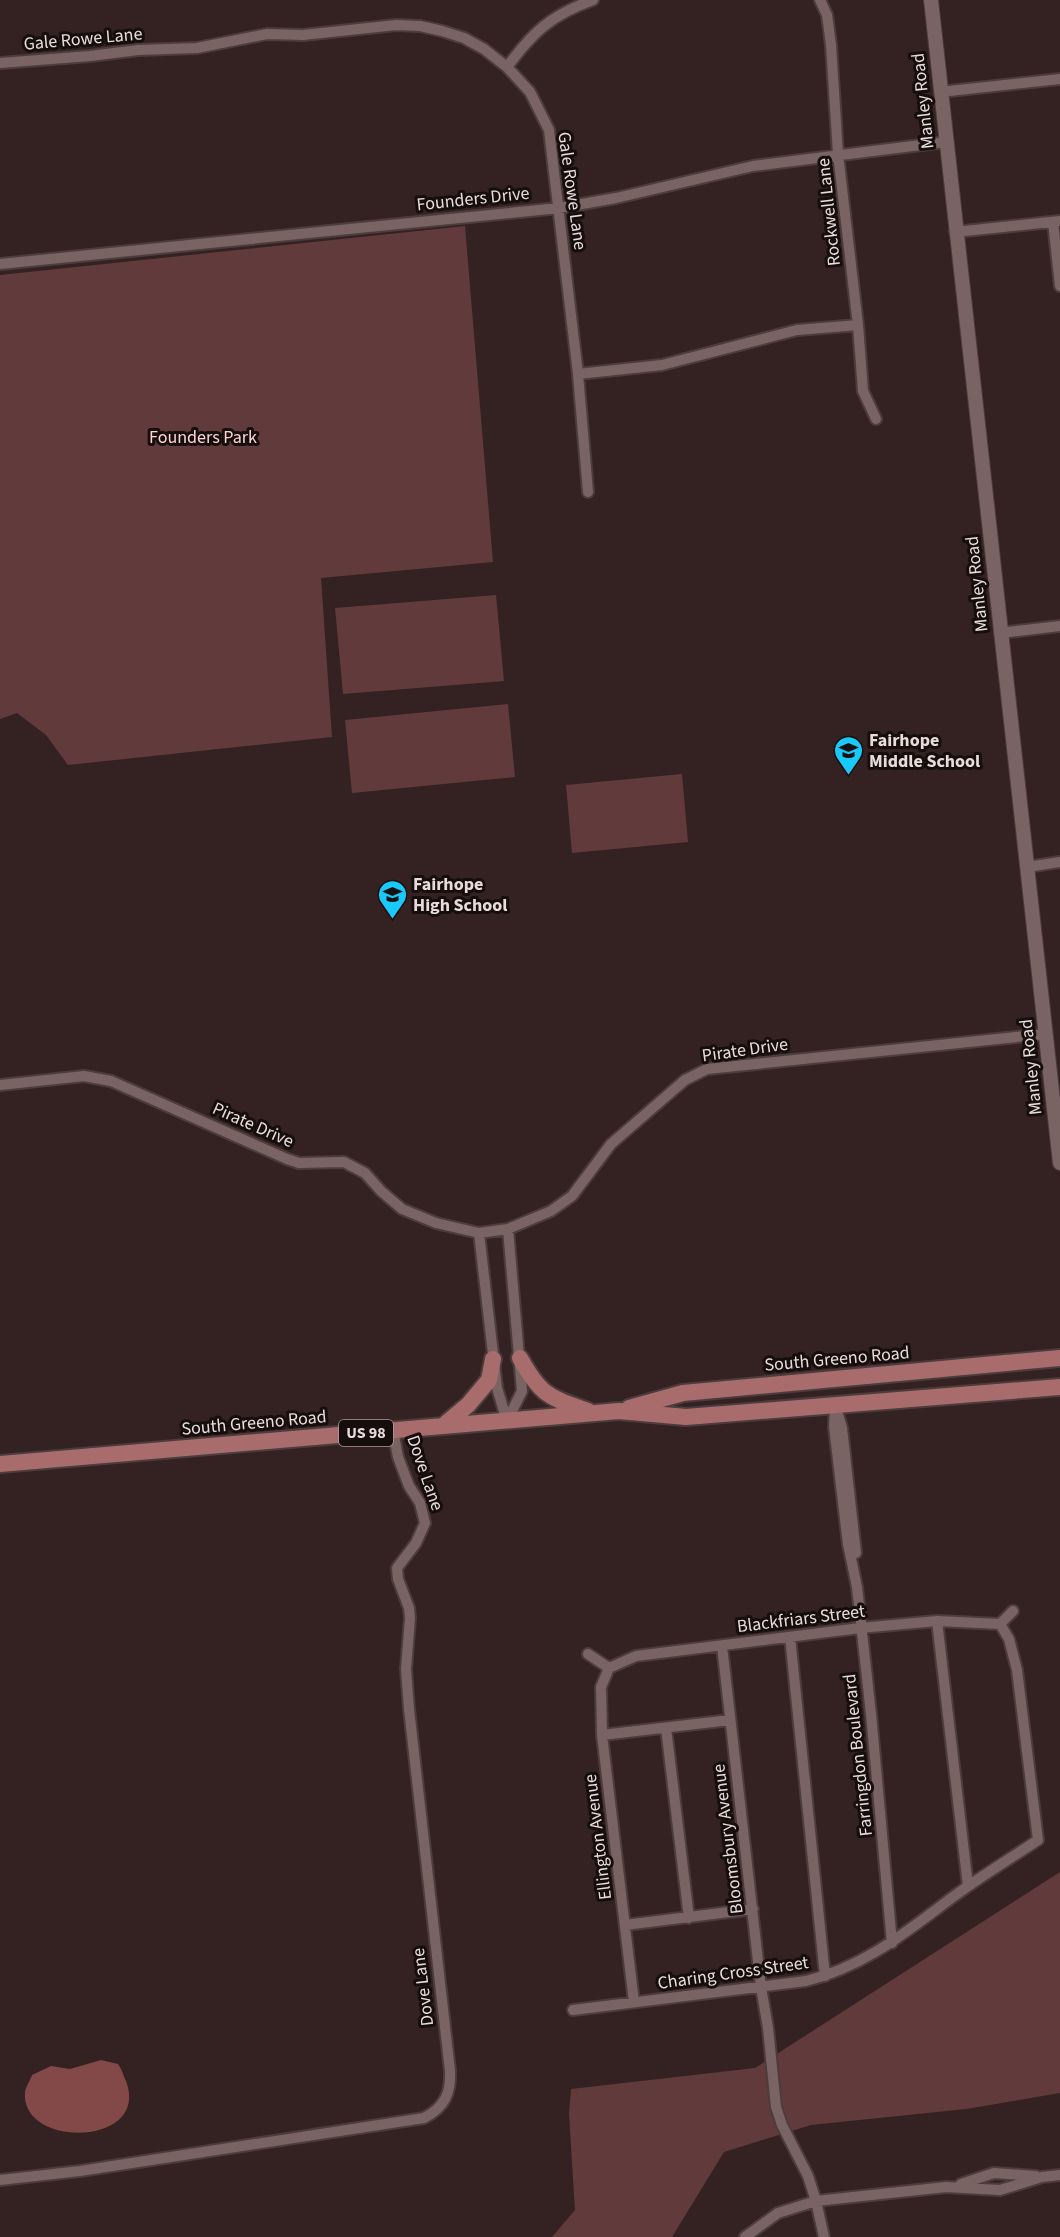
<svg xmlns="http://www.w3.org/2000/svg" width="1060" height="2237" viewBox="0 0 1060 2237" font-family="'Source Sans 3',sans-serif">
  <style>
    .green { fill: #613b3b }
    .water { fill: #834848 }
    .lines { fill: none; stroke-linecap: round; stroke-linejoin: round }
    .street-casing { stroke: #4c3c3c; stroke-width: 14 }
    .secondary-casing { stroke: #4c3c3c; stroke-width: 16 }
    .primary-casing { stroke: #4c3c3c; stroke-width: 20 }
    .street { stroke: #7a6363; stroke-width: 10 }
    .secondary { stroke: #7a6363; stroke-width: 14 }
    .primary { stroke: #a96c6c; stroke-width: 16 }
    .labels { text-anchor: middle; dominant-baseline: central; stroke-width: 6; stroke-linejoin: round; paint-order: stroke }
    .shield { fill: #160d0d; stroke: #aa9d9d; stroke-width: 1.5 }
    .shield-label { font-size: 16px; font-weight: bold; fill: #e9dbdb }
    .street-label { font-size: 18px; fill: #e9dbdb; stroke: #160d0d }
    .park-label { font-size: 18px; fill: #fbd4d2; stroke: #160d0d }
    .poi-label { font-size: 18px; font-weight: bold; fill: #e9dbdb; stroke: #160d0d; text-anchor: start }
  </style>
  <rect width="100%" height="100%" fill="#342121"/>
  <path class="green" d="M465,226L493,562L321,578L332,737L68,765L46,735L17,713L0,719V275Z
    M496,595L504,681L343,694L335,608Z
    M508,704L515,777L352,793L345,720Z
    M682,774L688,842L572,853L566,785Z
    M1060,1872V2093L966,2109L811,2125L724,2152L672,2237H552L575,2210L569,2114L571,2089L755,2068Z"/>
  <path class="water" d="M101,2060L118,2064C122,2069 123,2075 126,2081C151,2147 20,2149 25,2092C26,2086 30,2081 32,2075L51,2066L70,2069Z"/>
  <g class="lines">
    <defs>
      <path id="street" d="M820,0L827,15L831,45L838,154L858,325L863,391L876,419
        M0,63L90,56L138,50L197,48L267,34L303,35L396,25L420,26L442,31L464,38L484,49L507,67L530,92L549,130L578,374L588,492
        M507,67C533,32 551,15 593,0
        M940,92L1060,79
        M1053,222L1060,286
        M955,232L1060,221
        M0,264L559,208L616,198L753,166L945,142
        M578,374L662,365L797,330L858,325
        M1000,633L1060,626
        M1027,867L1060,862
        M0,1085L84,1076L111,1081L287,1159L299,1163L344,1162L365,1173L381,1191L402,1209L436,1223L479,1233L508,1229L551,1211L572,1196L611,1144L685,1080L707,1069L1046,1034
        M479,1233L497,1388L507,1421
        M835,1406L834,1427L848,1544L857,1587L871,1714L892,1943
        M837,1411L842,1428L856,1553
        M507,1421L522,1391L508,1229
        M937,1621L968,1886
        M1000,1624L1013,1611
        M790,1637L825,1976
        M722,1646L761,1987L768,2028L776,2107L782,2125L808,2176L816,2201L946,2187L1000,2190L1042,2177L1060,2175
        M588,1654L609,1668
        M609,1668L636,1656L860,1628L937,1621L1000,1624
        M609,1668L601,1687L602,1735L634,2002
        M666,1728L689,1918
        M602,1735L730,1720
        M625,1925L753,1909
        M573,2010L806,1981C867,1966 908,1930 957,1894C983,1875 1011,1858 1038,1840L1017,1670L1009,1639L1000,1624
        M0,2180L80,2171L424,2118C445,2107 451,2093 450,2071L409,1709L406,1669L410,1618L409,1608L398,1579L397,1568L416,1543L425,1523L420,1503L409,1486L398,1457L393,1430
        M961,2184L994,2173L1036,2176
        M745,2237L778,2213L816,2201L824,2237"/>
      <path id="secondary" d="M931,0L1060,1163"/>
      <path id="primary" d="M520,1358C541,1396 549,1397 588,1411
        M629,1408L683,1393L1060,1358
        M443,1426L468,1405L489,1380L493,1359
        M0,1464L619,1411L686,1417L1060,1387"/>
    </defs>
    <use href="#street" class="street-casing"/>
    <use href="#secondary" class="secondary-casing"/>
    <use href="#primary" class="primary-casing"/>
    <use href="#street" class="street"/>
    <use href="#secondary" class="secondary"/>
    <use href="#primary" class="primary"/>
  </g>
  <defs>
    <symbol id="school-pin" viewBox="-11 -11 22 30"><path d="M0 17L-7.5 6A9.5 9.5 0 1 1 7.5 6Z" fill="#18cafb" stroke="#160d0d"/><path d="M0-5L7-2L0 1L-7-2ZM-4 1L0 2.5L4 1V4Q0 6-4 4Z" fill="#111"/></symbol>
  </defs>
  <g fill-rule="evenodd">
    <use href="#school-pin" x="832" y="734" width="33" height="45"/>
    <use href="#school-pin" x="376" y="878" width="33" height="45"/>
  </g>
  <g class="labels">
    <rect class="shield" x="339" y="1420" width="54" height="26" rx="4.5"/>
    <g class="shield-label">
      <text x="366" y="1433">US 98</text>
    </g>
    <g class="street-label">
      <text transform="translate(83 39) rotate(-5)">Gale Rowe Lane</text>
      <text transform="translate(923 101) rotate(-96)">Manley Road</text>
      <text transform="translate(572 191) rotate(82)">Gale Rowe Lane</text>
      <text transform="translate(473 199) rotate(-6)">Founders Drive</text>
      <text transform="translate(829 212) rotate(-96)">Rockwell Lane</text>
      <text transform="translate(977 584) rotate(-96)">Manley Road</text>
      <text transform="translate(745 1050) rotate(-8)">Pirate Drive</text>
      <text transform="translate(1031 1067) rotate(-96)">Manley Road</text>
      <text transform="translate(253 1125) rotate(24)">Pirate Drive</text>
      <text transform="translate(837 1359) rotate(-5)">South Greeno Road</text>
      <text transform="translate(254 1423) rotate(-5)">South Greeno Road</text>
      <text transform="translate(425 1473) rotate(71)">Dove Lane</text>
      <text transform="translate(801 1619) rotate(-7)">Blackfriars Street</text>
      <text transform="translate(858 1755) rotate(-96)">Farringdon Boulevard</text>
      <text transform="translate(598 1837) rotate(-97)">Ellington Avenue</text>
      <text transform="translate(728 1839) rotate(-97)">Bloomsbury Avenue</text>
      <text transform="translate(733 1973) rotate(-8)">Charing Cross Street</text>
      <text transform="translate(423 1987) rotate(-97)">Dove Lane</text>
    </g>
    <g class="park-label">
      <text x="203" y="437">Founders Park</text>
    </g>
    <g class="poi-label">
      <text x="869" y="740">Fairhope<tspan x="869" dy="21">Middle School</tspan></text>
      <text x="413" y="884">Fairhope<tspan x="413" dy="21">High School</tspan></text>
    </g>
  </g>
</svg>
